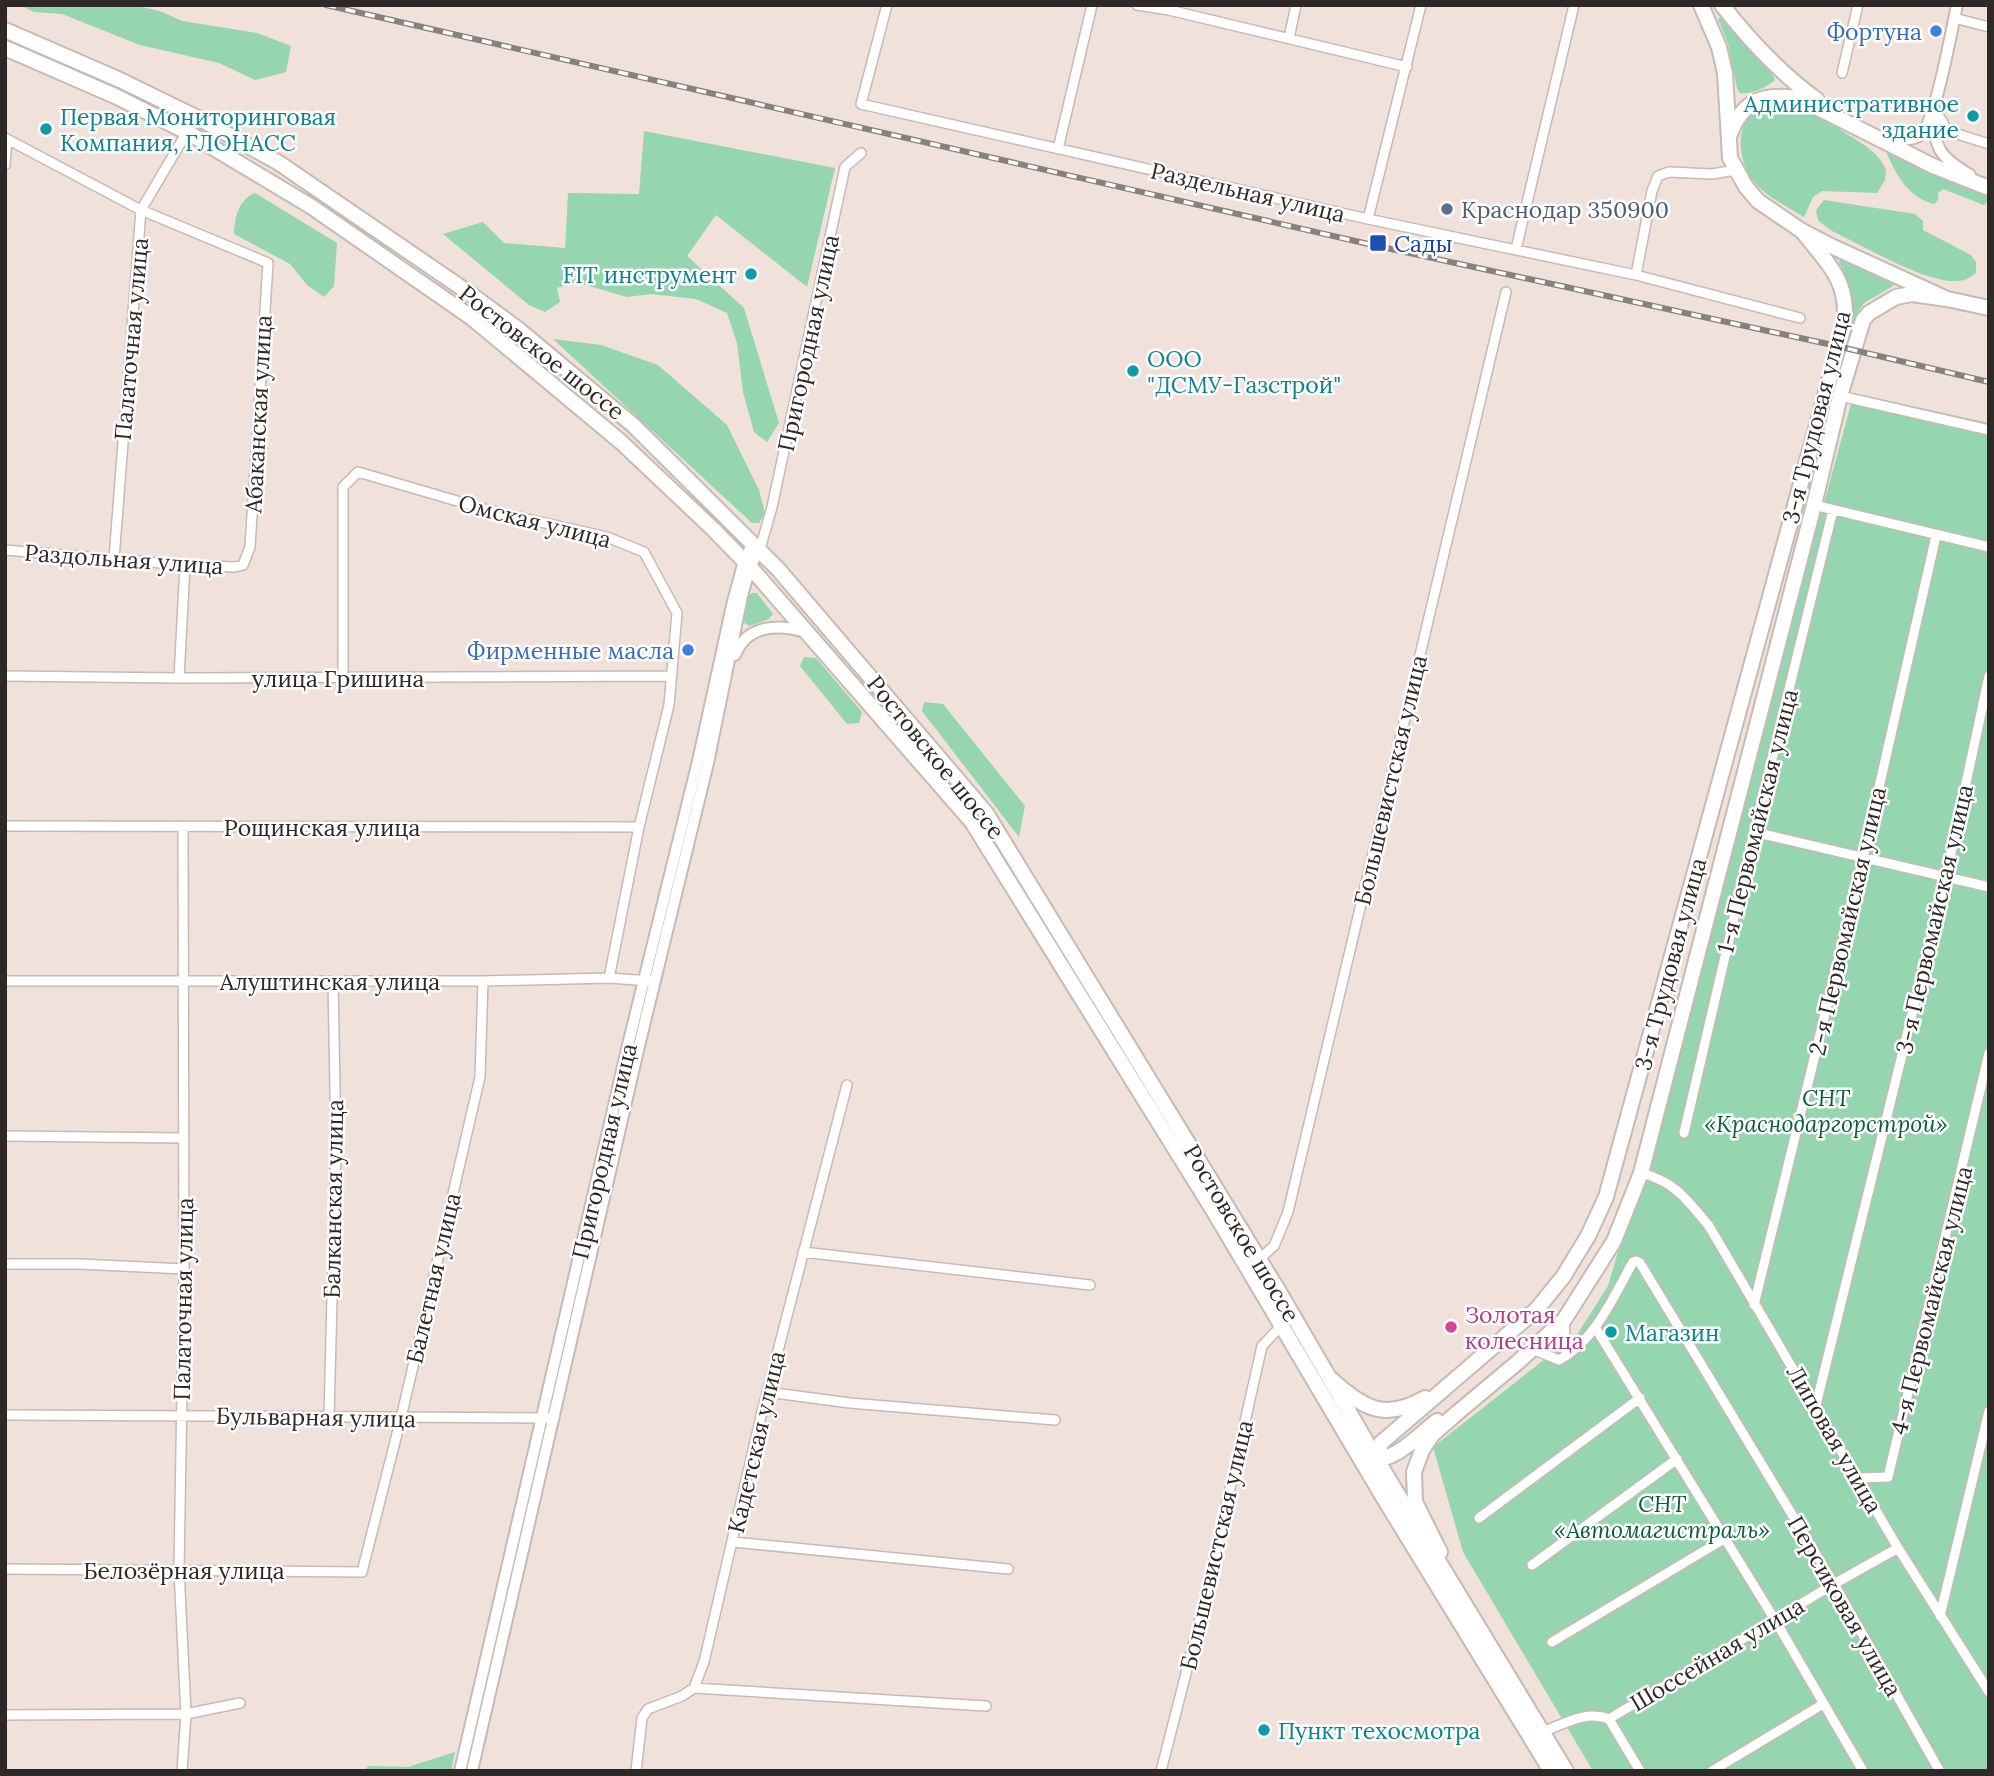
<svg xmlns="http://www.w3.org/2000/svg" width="1994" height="1776" viewBox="0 0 1994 1776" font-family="Lora,serif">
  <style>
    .green { fill: #95d5af }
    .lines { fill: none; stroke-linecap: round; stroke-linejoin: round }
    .minor-casing { stroke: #c7bab3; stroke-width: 12 }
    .tertiary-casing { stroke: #c7bab3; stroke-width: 14 }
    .primary-casing { stroke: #c7bab3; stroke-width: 18 }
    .trunk-casing { stroke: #c7bab3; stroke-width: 18 }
    .minor { stroke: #fff; stroke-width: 9 }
    .tertiary { stroke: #fff; stroke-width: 10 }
    .primary { stroke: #fff; stroke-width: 14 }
    .trunk { stroke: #fff; stroke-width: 14 }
    .rail-casing { stroke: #8a807b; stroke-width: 6 }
    .rail { stroke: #fff; stroke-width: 3.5; stroke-dasharray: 10; stroke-linecap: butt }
    .shop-dot { fill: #3f7fe0; stroke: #fff; stroke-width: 2.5 }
    .culture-dot { fill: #0f9aa8; stroke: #fff; stroke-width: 2.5 }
    .service-dot { fill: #5c6f8a; stroke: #fff; stroke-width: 2.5 }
    .transit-dot { fill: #1a4fb4; stroke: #fff; stroke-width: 2.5 }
    .hotel-dot { fill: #d1479c; stroke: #fff; stroke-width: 2.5 }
    .labels { text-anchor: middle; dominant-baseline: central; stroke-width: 5; stroke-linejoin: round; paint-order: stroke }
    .shop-label { font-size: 23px; fill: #366cbe; stroke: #fff; text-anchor: end }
    .culture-label { font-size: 23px; fill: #0d838f; stroke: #fff; text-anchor: start }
    .street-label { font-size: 23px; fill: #2e2926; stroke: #fff }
    .service-label { font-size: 23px; fill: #4e5e75; stroke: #fff; text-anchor: start }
    .transit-label { font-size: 23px; fill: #164399; stroke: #fff; text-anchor: start }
    .park-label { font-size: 23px; font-style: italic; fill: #0a5e3a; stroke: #fff }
    .hotel-label { font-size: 23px; fill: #b23c85; stroke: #fff; text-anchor: start }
  </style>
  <rect width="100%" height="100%" fill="#f0e2db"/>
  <path class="green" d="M20,5H132L160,11L182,21L257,33L291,46L286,72L255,80L219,63L140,45L62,14L34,12Z
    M1720,17L1772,74L1775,80C1767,87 1751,95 1740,93L1737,88L1728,44L1718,19Z
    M1768,105C1801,105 1823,118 1850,136C1866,146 1877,152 1886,169L1885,180L1877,193L1822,191L1813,197L1804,217C1788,207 1767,197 1755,183C1740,166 1733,129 1753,112C1757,109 1763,107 1768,105Z
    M644,131L835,168L807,287L716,215L687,256L744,308L779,423L767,442L754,432L743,392L737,343L727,313L696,299L651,294L627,297L575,282L557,288L560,302L545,312L529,305L443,234L483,222L504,243L565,248L568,193L639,194Z
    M1888,150L1948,180L1989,196V200L1984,205L1943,189L1938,193V200L1934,204C1908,197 1897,176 1887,154Z
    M255,193L337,243L334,286L324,297L307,285L290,264L234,234C235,217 238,200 255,193Z
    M1824,200L1915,214L1923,221V230L1971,255L1976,262V273C1969,278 1965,281 1956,281C1925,283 1860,244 1830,230L1818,220L1816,210Z
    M1841,258L1894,282L1893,286L1864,303L1853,319C1854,296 1849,282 1839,262Z
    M553,339L601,345L658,365L727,425L759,490L765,513L759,523H752Z
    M1854,393L1989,423V1771H1593L1463,1552L1433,1447L1578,1333L1608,1286L1641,1173L1814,505L1823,507Z
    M752,593H757L773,614L769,619L749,626L743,622L748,596Z
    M804,657L816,658L862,712L859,723L847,724L800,666Z
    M924,702L943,704L1025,806L1019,837L922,711Z
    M455,1752L451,1771H365L368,1766L408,1767Z"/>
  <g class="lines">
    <defs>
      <path id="minor" d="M887,5L861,104L1368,219L1636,275L1800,318
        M1137,5L1169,10L1407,67
        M1954,18L1989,27
        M1289,38L1296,5
        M1842,73L1858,5
        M1933,112L1940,118L1948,131L1989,144
        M5,138L141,210L268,263L250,547L243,565L235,567L185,565L5,550
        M1058,149L1092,5
        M5,165L7,139
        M1368,219L1421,5
        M1516,249L1574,5
        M1636,275L1652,191L1658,176L1669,172L1712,174L1735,170
        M1840,396L1989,430
        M1814,505L1989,547
        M760,549L772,507L845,167L861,153
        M114,559L141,210L187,132
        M5,676L179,678L672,676
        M179,678L185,565
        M343,678V487L358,472L488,510L607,537L644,552L677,613L669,705L639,827L609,978
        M5,826L639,827
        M1754,832L1989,887
        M5,981H483L609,978L651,981
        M1684,1133L1754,832L1833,510
        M5,1136L184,1138
        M1641,1173C1676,1182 1687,1200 1709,1226L1898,1548L1989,1692
        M803,1252L1090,1285
        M1256,1262L1274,1246L1288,1212L1506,292
        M5,1264H80L184,1269
        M1754,1305L1863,858L1936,536
        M1564,1320L1566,1356
        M1595,1327L1775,1620L1863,1771
        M1532,1349L1559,1360C1595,1341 1614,1296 1633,1262L1636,1261L1640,1263L1834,1584L1939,1770
        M767,1392L850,1403L1055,1420
        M1816,1405L1946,876L1989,676
        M5,1415L554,1418
        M329,1417L336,1141L333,982
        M1859,1478L1888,1477L1989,1053
        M1479,1518L1640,1398
        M733,1542L1008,1569
        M1532,1565L1677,1459
        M5,1569L362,1572L401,1418L480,1077L483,981
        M1940,1616L1989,1411
        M1552,1642L1724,1539
        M694,1688L986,1706
        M5,1715L186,1714L240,1703
        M1609,1719L1834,1584L1898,1548
        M1609,1719L1640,1771
        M1542,1732C1564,1724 1586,1710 1609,1719
        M182,1771L186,1714L179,1570L184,1269L183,827
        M636,1771L642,1718L648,1709L682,1696L694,1688L704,1662L761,1416L847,1085
        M1161,1771L1206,1595L1262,1346L1282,1325
        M1712,1771L1823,1704"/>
      <path id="tertiary" d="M1933,113C1934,149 1940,157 1970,175
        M1882,140C1893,139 1911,142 1920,135C1935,125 1952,28 1957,5
        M735,655C747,624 779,624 806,632
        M460,1771L628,1045L698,761L733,601L744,561L753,543
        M472,1771L639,1046L708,763L742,596L750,567L760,549"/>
      <path id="primary" d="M1701,5L1719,47L1725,73L1730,158L1746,187L1758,201L1802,231L1831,246L1947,299L1989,308
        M1722,5C1750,41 1780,73 1817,100
        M1730,134C1743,100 1763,93 1798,98L1933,166L1989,188
        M1332,1380C1364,1409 1385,1421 1425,1398
        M1372,1459C1395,1462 1420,1434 1437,1421
        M1376,1467L1381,1443L1537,1309L1563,1277L1588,1236L1606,1197L1844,326C1850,281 1828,264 1802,231
        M1440,1552L1415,1502L1414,1472L1422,1450L1432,1435L1457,1413L1518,1362L1564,1320L1614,1241L1641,1173L1814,505L1840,396L1863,320L1869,313L1896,297L1912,294L1947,299"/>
      <path id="trunk" d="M5,30L120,80L202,120L279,163L469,293L518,329L633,425L778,569L986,813L1281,1295L1377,1460L1566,1771
        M5,48L115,96L187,132L312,207L472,318L621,442L713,529L750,567L972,822L1213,1210L1383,1497L1551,1771"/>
    </defs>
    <use href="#minor" class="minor-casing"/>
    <use href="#tertiary" class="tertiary-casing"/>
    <use href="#primary" class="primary-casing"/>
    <use href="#trunk" class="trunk-casing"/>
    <use href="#minor" class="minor"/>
    <use href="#tertiary" class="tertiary"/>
    <use href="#primary" class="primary"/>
    <use href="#trunk" class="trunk"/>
    <defs>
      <path id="rail" d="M326,5L1377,246L1828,344L1989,382"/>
    </defs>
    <use href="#rail" class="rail-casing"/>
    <use href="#rail" class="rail"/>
  </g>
  <g class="shop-dot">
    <circle cx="1936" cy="31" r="7"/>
    <circle cx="688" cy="650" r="7"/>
  </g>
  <g class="culture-dot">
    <circle cx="1973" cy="116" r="7"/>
    <circle cx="46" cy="129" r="7"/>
    <circle cx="751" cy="274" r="7"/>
    <circle cx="1133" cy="371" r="7"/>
    <circle cx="1611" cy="1332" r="7"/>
    <circle cx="1264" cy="1730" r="7"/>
  </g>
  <circle class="service-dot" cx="1447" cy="209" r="7"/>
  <rect class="transit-dot" x="1369" y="234" width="18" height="18" rx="3.5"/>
  <circle class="hotel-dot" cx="1451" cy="1327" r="7"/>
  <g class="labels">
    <g class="shop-label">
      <text x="1922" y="31">Фортуна</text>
      <text x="674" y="650">Фирменные масла</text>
    </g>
    <g class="culture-label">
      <text x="1959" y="103" text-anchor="end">Административное<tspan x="1959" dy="26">здание</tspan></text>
      <text x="60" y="116">Первая Мониторинговая<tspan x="60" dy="26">Компания, ГЛОНАСС</tspan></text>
      <text x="737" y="274" text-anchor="end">FIT инструмент</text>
      <text x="1147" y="358">ООО<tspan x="1147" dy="26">"ДСМУ-Газстрой"</tspan></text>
      <text x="1625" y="1332">Магазин</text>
      <text x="1278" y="1730">Пункт техосмотра</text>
    </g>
    <g class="street-label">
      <text transform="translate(1248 192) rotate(13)">Раздельная улица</text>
      <text transform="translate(131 339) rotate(-85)">Палаточная улица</text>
      <text transform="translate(808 343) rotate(-78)">Пригородная улица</text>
      <text transform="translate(542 352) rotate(38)">Ростовское шоссе</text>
      <text transform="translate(258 414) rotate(-87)">Абаканская улица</text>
      <text transform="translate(1816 417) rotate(-76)">3-я Трудовая улица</text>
      <text transform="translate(535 521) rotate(14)">Омская улица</text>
      <text transform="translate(124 559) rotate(4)">Раздольная улица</text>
      <text x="338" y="678">улица Гришина</text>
      <text transform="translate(936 757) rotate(51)">Ростовское шоссе</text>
      <text transform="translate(1390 780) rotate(-77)">Большевистская улица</text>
      <text transform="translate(1757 821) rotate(-76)">1-я Первомайская улица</text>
      <text x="322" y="827">Рощинская улица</text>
      <text transform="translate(1934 919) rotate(-77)">3-я Первомайская улица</text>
      <text transform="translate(1847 921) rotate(-77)">2-я Первомайская улица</text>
      <text transform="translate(1670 964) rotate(-75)">3-я Трудовая улица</text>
      <text x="330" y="981">Алуштинская улица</text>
      <text transform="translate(604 1151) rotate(-77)">Пригородная улица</text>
      <text transform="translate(333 1199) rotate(-89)">Балканская улица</text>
      <text transform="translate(1242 1233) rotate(59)">Ростовское шоссе</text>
      <text transform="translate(433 1278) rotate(-77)">Балетная улица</text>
      <text transform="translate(183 1299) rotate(-89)">Палаточная улица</text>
      <text transform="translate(1931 1300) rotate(-76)">4-я Первомайская улица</text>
      <text transform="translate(316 1417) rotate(1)">Бульварная улица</text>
      <text transform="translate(1835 1439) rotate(60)">Липовая улица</text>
      <text transform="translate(756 1442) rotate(-77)">Кадетская улица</text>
      <text transform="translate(1216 1545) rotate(-77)">Большевистская улица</text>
      <text x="184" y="1570">Белозёрная улица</text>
      <text transform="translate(1845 1606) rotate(60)">Персиковая улица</text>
      <text transform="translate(1717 1654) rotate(-31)">Шоссейная улица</text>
    </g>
    <g class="service-label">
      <text x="1461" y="209">Краснодар 350900</text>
    </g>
    <g class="transit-label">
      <text x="1394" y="243">Сады</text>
    </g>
    <g class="park-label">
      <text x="1826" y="1097">СНТ<tspan x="1826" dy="26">«Краснодаргорстрой»</tspan></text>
      <text x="1662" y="1503">СНТ<tspan x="1662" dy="26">«Автомагистраль»</tspan></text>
    </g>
    <g class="hotel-label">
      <text x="1465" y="1314">Золотая<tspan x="1465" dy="26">колесница</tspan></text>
    </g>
  </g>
  <rect width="1994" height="1776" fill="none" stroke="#2e2926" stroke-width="14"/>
</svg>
